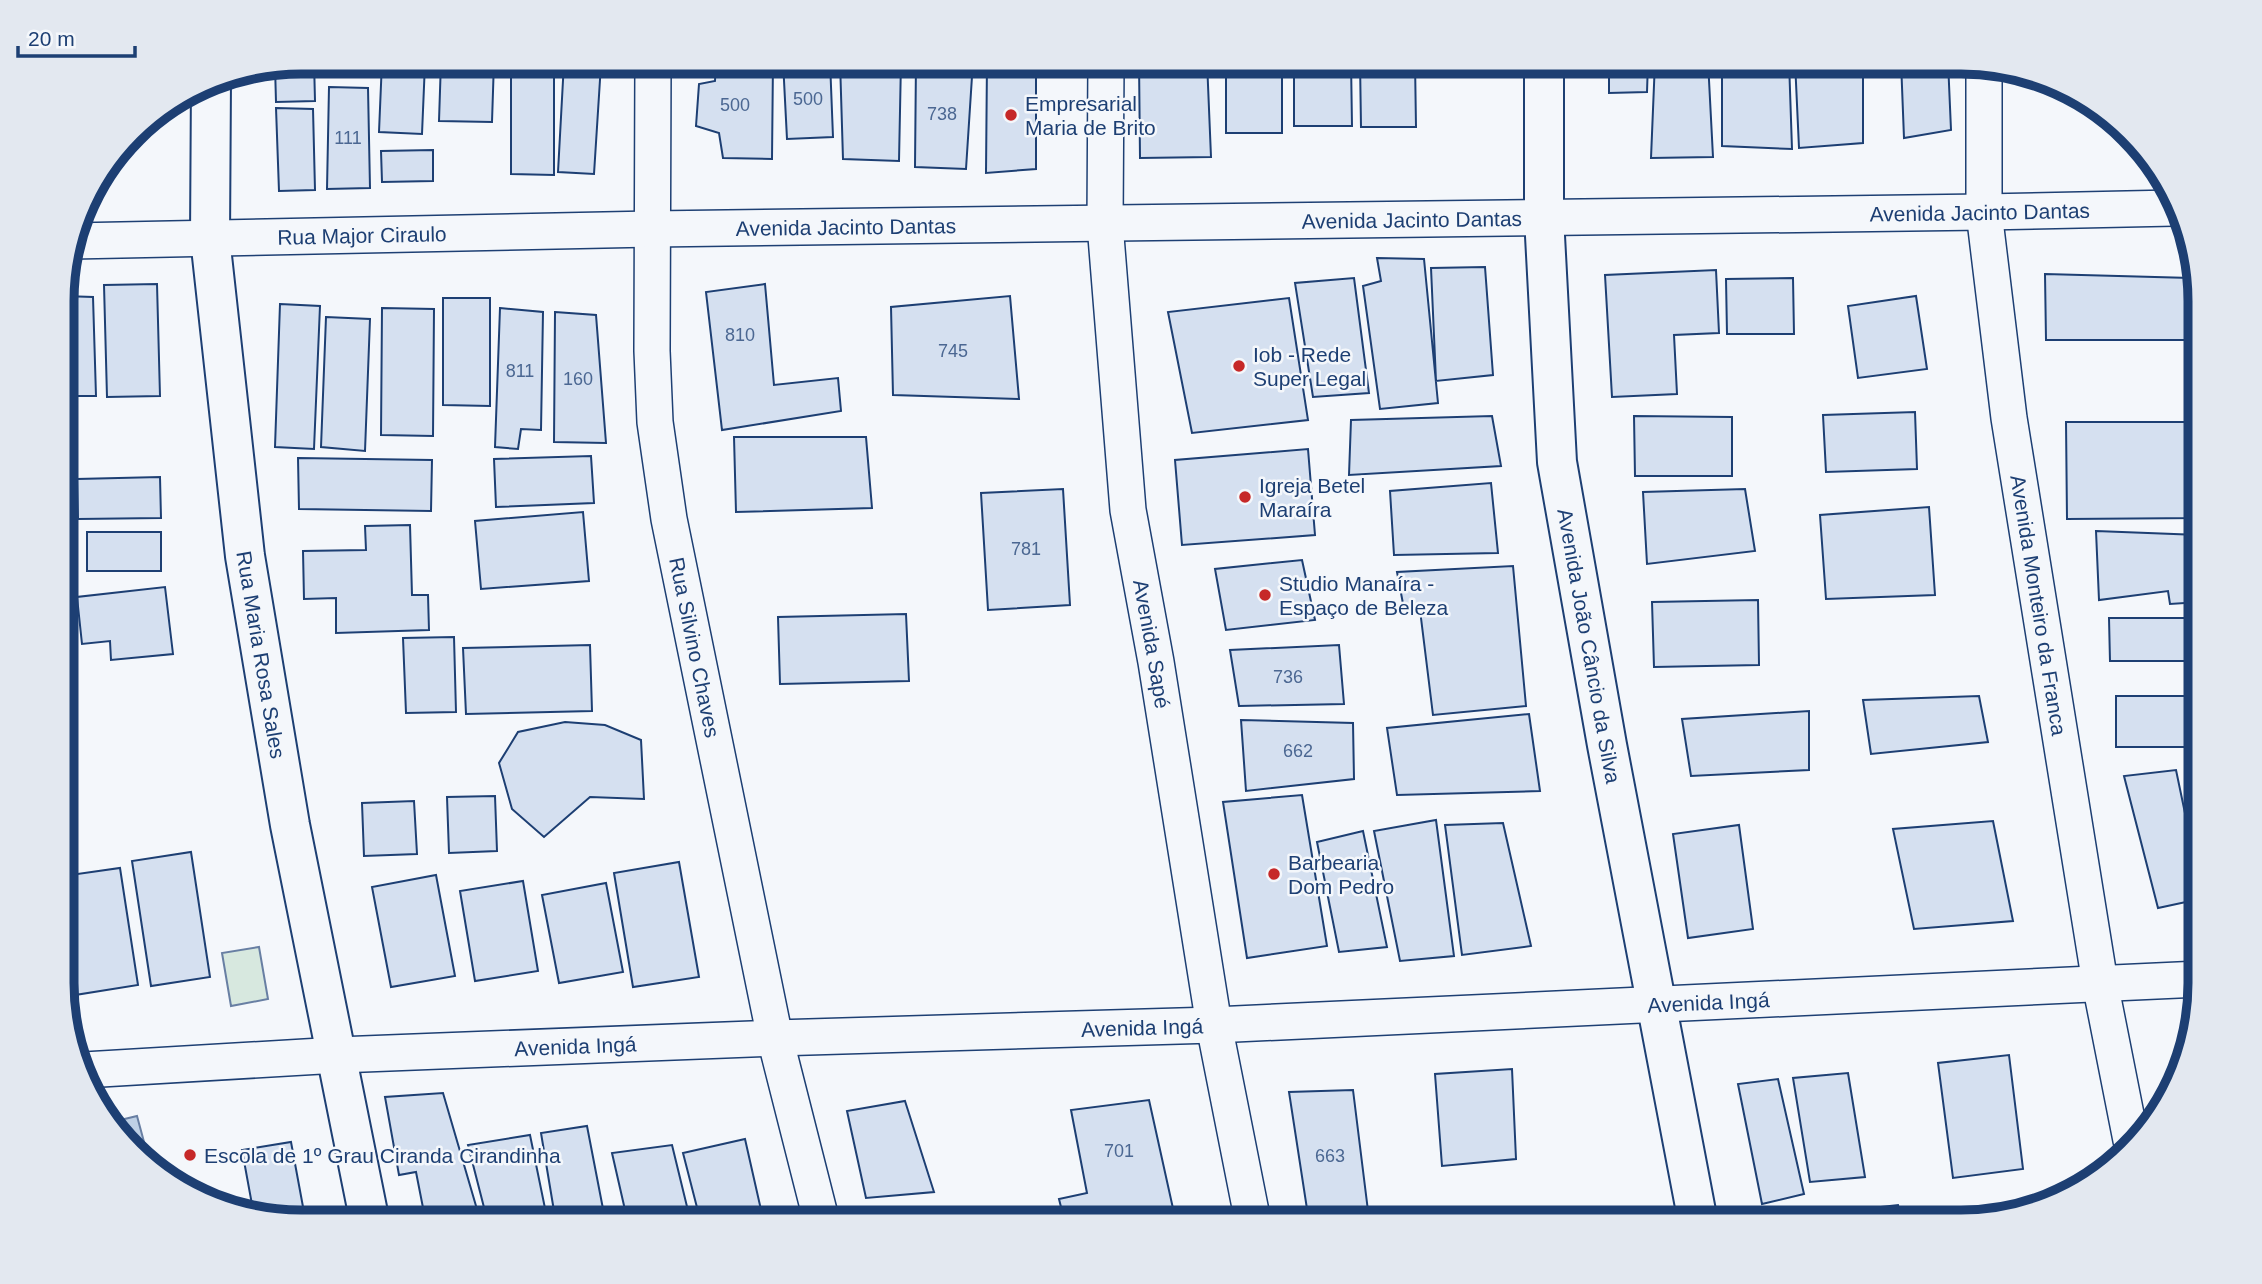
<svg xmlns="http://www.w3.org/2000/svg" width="2262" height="1284" viewBox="0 0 2262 1284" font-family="Helvetica,sans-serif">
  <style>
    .green { fill: #d7e8df; stroke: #687fa3; stroke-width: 2 }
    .water { fill: #bed0e5; stroke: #687fa3; stroke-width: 2 }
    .building { fill: #d5e0f0; stroke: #1d3f73; stroke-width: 2 }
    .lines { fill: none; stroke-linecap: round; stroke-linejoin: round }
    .street-casing { stroke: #1d3f73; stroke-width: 38 }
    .secondary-casing { stroke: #1d3f73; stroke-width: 42 }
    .street { stroke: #f4f7fb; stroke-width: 35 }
    .secondary { stroke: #f4f7fb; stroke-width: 38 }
    .poi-dot { fill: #c62828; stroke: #f4f7fb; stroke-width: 2.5 }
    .labels { text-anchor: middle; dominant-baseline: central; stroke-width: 5; stroke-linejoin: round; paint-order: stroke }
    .number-label { font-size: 18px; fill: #4b6792 }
    .poi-label { font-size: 21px; fill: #1d3f73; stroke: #f4f7fb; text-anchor: start }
    .street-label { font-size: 21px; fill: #1d3f73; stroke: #f4f7fb }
    .rim { fill: none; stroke: #1d3f73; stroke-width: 9 }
  </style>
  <rect width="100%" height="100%" fill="#f4f7fb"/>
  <path class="green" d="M259,947L268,999L231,1006L222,953Z"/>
  <path class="water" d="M137,1116L147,1153L142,1154L114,1127L112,1122Z"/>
  <path class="building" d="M301,61H314L315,101L276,102L275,66Z
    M382,61L425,63L422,134L379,132Z
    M441,61H494L492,122L439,121Z
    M716,61H773L772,159L723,158L719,133L696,126L699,84L715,81Z
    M783,61H830L833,137L787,139Z
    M840,61H901L899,161L843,159Z
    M916,61H973L966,169L915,167Z
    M987,61H1036V169L986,173Z
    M1139,61H1207L1211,157L1140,158Z
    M1226,61H1282V133H1226Z
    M1294,61H1351L1352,126H1294Z
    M1360,61H1415L1416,127H1361Z
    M1609,61H1648L1647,92L1609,93Z
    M1655,61H1708L1713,157L1651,158Z
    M1722,61H1789L1792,149L1722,146Z
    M1795,61H1863V143L1799,148Z
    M1901,61H1948L1951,130L1904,138Z
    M511,62H554V175L511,174Z
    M564,62L601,64L594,174L558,172Z
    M329,87L368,88L370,188L327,189Z
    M276,108L313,109L315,190L279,191Z
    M433,150V181L382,182L381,151Z
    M1377,258L1424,259L1438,403L1380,409L1363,286L1381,281Z
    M1485,267L1493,375L1436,381L1431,268Z
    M1716,270L1719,333L1674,335L1677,394L1612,397L1605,275Z
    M2045,274L2191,278L2194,340H2046Z
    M1354,278L1369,393L1313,397L1295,283Z
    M1793,278L1794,334H1727L1726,279Z
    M157,284L160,396L107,397L104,285Z
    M765,284L774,385L838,378L841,411L722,430L706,292Z
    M63,296L93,297L96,396H63Z
    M1010,296L1019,399L893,395L891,307Z
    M1916,296L1927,369L1858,378L1848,306Z
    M443,298H490V406L443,405Z
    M1289,298L1308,420L1192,433L1168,312Z
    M280,304L320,306L314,449L275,447Z
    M382,308L434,309L433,436L381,435Z
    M500,308L543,312L541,430L521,429L518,449L495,447Z
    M555,312L596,315L606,443L554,442Z
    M326,317L370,319L365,451L321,447Z
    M1915,412L1917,469L1826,472L1823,415Z
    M1492,416L1501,466L1349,475L1351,420Z
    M1634,416L1732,417V476H1635Z
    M2066,422H2200V518L2067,519Z
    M734,437H866L872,508L736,512Z
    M1308,449L1315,535L1182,545L1175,460Z
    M591,456L594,503L496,507L494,459Z
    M298,458L432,460L431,511L299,509Z
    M160,477L161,518L78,519L77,479Z
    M1491,483L1498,553L1394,555L1390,491Z
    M1063,489L1070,605L988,610L981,493Z
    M1745,489L1755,551L1647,564L1643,492Z
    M1929,507L1935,595L1826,599L1820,515Z
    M583,512L589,581L481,589L475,521Z
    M410,525L412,595H428L429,630L336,633V598L304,599L303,551L366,550L365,526Z
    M2096,531L2199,535L2200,602L2170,604L2168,591L2099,600Z
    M87,532H161V571H87Z
    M1302,560L1315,620L1226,630L1215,569Z
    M1513,566L1526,706L1433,715L1420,610L1404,609L1397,572Z
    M165,587L173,654L111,660L110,641L82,644L77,597Z
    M1758,600L1759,665L1654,667L1652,602Z
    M906,614L909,681L780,684L778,617Z
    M2109,618H2200V661H2110Z
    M454,637L456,712L406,713L403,638Z
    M590,645L592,711L466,714L463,648Z
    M1339,645L1344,704L1239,706L1230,650Z
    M1979,696L1988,742L1871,754L1863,700Z
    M2116,696H2200V747H2116Z
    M1809,711V770L1691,776L1682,719Z
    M1529,714L1540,791L1397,795L1387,728Z
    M1241,720L1353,723L1354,779L1246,791Z
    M565,722L605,725L641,740L644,799L590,797L544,837L512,809L499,763L518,732Z
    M2176,770L2200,885V899L2158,908L2124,776Z
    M2200,787V818L2193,789Z
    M1302,795L1327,946L1247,958L1223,802Z
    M495,796L497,851L449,853L447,797Z
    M414,801L417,854L364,856L362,803Z
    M1436,820L1454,956L1400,961L1374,831Z
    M1993,821L2013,921L1914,929L1893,829Z
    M1503,823L1531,946L1462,955L1445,825Z
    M1739,825L1753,929L1688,938L1673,834Z
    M1363,831L1387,947L1339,952L1317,842Z
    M191,852L210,977L151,986L132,861Z
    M679,862L699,977L633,987L614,873Z
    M120,868L138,985L75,995L63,915V876Z
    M436,875L455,976L391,987L372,887Z
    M523,881L538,971L475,981L460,891Z
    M606,883L623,972L559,983L542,895Z
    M2009,1055L2023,1169L1953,1178L1938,1063Z
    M1512,1069L1516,1159L1442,1166L1435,1074Z
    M1848,1073L1865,1177L1810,1182L1793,1078Z
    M1778,1079L1804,1194L1762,1204L1738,1084Z
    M1353,1090L1369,1219L1345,1222H1309L1289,1092Z
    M443,1093L481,1223H426L416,1172L399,1175L385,1097Z
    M1149,1100L1176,1222L1065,1223L1059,1199L1087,1193L1071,1110Z
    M905,1101L934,1192L866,1198L847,1111Z
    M587,1126L604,1214L556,1223L541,1133Z
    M530,1135L547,1218L523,1223H488L468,1145Z
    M745,1139L764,1223H701L683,1153Z
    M291,1142L306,1223L253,1210L242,1150Z
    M672,1145L691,1223H628L612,1153Z
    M1898,1205L1902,1222H1782V1218Z"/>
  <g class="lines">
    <defs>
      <g id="street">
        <path id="s1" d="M653,61L652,351L655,422L669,519L775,1038L822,1223"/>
        <path id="s2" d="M1106,61L1105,224L1128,510L1156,662L1214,1025L1253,1222"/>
        <path id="s3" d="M1984,67V212L2009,418L2100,983L2131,1140"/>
        <path id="s4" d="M72,241L652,229L1984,212L2174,208"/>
        <path id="s5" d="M84,1070L338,1055L775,1038L1214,1025L2200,979"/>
      </g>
      <g id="secondary">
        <path id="s6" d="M1544,61V217L1557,462L1607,745L1698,1222"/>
        <path id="s7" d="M211,79L210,238L245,556L290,825L370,1223"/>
      </g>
    </defs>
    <use href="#street" class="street-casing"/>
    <use href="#secondary" class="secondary-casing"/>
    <use href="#street" class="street"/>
    <use href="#secondary" class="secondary"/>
  </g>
  <g class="poi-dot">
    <circle cx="1011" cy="115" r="7"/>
    <circle cx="1239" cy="366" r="7"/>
    <circle cx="1245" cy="497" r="7"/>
    <circle cx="1265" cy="595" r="7"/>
    <circle cx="1274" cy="874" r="7"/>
    <circle cx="190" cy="1155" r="7"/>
  </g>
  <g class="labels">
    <g class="number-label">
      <text x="808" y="99">500</text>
      <text x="735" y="105">500</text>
      <text x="942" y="114">738</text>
      <text x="348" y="138">111</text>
      <text x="740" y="335">810</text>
      <text x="953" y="351">745</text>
      <text x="520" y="371">811</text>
      <text x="578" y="379">160</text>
      <text x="1026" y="549">781</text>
      <text x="1288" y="677">736</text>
      <text x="1298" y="751">662</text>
      <text x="1119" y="1151">701</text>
      <text x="1330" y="1156">663</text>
    </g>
    <g class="poi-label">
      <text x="1025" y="103">Empresarial<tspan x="1025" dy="24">Maria de Brito</tspan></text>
      <text x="1253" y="354">Iob - Rede<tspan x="1253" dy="24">Super Legal</tspan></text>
      <text x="1259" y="485">Igreja Betel<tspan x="1259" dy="24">Maraíra</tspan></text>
      <text x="1279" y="583">Studio Manaíra -<tspan x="1279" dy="24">Espaço de Beleza</tspan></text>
      <text x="1288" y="862">Barbearia<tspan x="1288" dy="24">Dom Pedro</tspan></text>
      <text x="204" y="1155">Escola de 1º Grau Ciranda Cirandinha</text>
    </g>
    <g class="street-label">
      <text stroke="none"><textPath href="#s4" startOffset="1908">Avenida Jacinto Dantas</textPath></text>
      <text stroke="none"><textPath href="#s4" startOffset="1340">Avenida Jacinto Dantas</textPath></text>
      <text stroke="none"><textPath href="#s4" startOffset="774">Avenida Jacinto Dantas</textPath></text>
      <text stroke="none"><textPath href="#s4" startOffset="290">Rua Major Ciraulo</textPath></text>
      <text stroke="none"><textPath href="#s3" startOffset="542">Avenida Monteiro da Franca</textPath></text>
      <text stroke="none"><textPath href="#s2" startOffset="586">Avenida Sapé</textPath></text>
      <text stroke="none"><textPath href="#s6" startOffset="588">Avenida João Câncio da Silva</textPath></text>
      <text stroke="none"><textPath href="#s1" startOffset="590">Rua Silvino Chaves</textPath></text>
      <text stroke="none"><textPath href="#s7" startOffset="579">Rua Maria Rosa Sales</textPath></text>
      <text stroke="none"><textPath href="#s5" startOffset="1626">Avenida Ingá</textPath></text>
      <text stroke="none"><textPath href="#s5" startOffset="1059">Avenida Ingá</textPath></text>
      <text stroke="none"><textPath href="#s5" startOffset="492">Avenida Ingá</textPath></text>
    </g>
  </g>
  <path d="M0 0H2262V1284H0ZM301 74H1961A227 227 0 0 1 2188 301V983A227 227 0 0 1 1961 1210H301A227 227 0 0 1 74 983V301A227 227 0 0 1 301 74Z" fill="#e3e8f0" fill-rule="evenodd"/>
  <path class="rim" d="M301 74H1961A227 227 0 0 1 2188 301V983A227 227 0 0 1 1961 1210H301A227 227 0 0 1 74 983V301A227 227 0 0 1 301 74Z"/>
  <path d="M18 46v10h117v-10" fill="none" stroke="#1d3f73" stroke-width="3.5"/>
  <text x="28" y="46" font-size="21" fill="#1d3f73" stroke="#f4f7fb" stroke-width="5" paint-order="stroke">20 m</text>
</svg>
